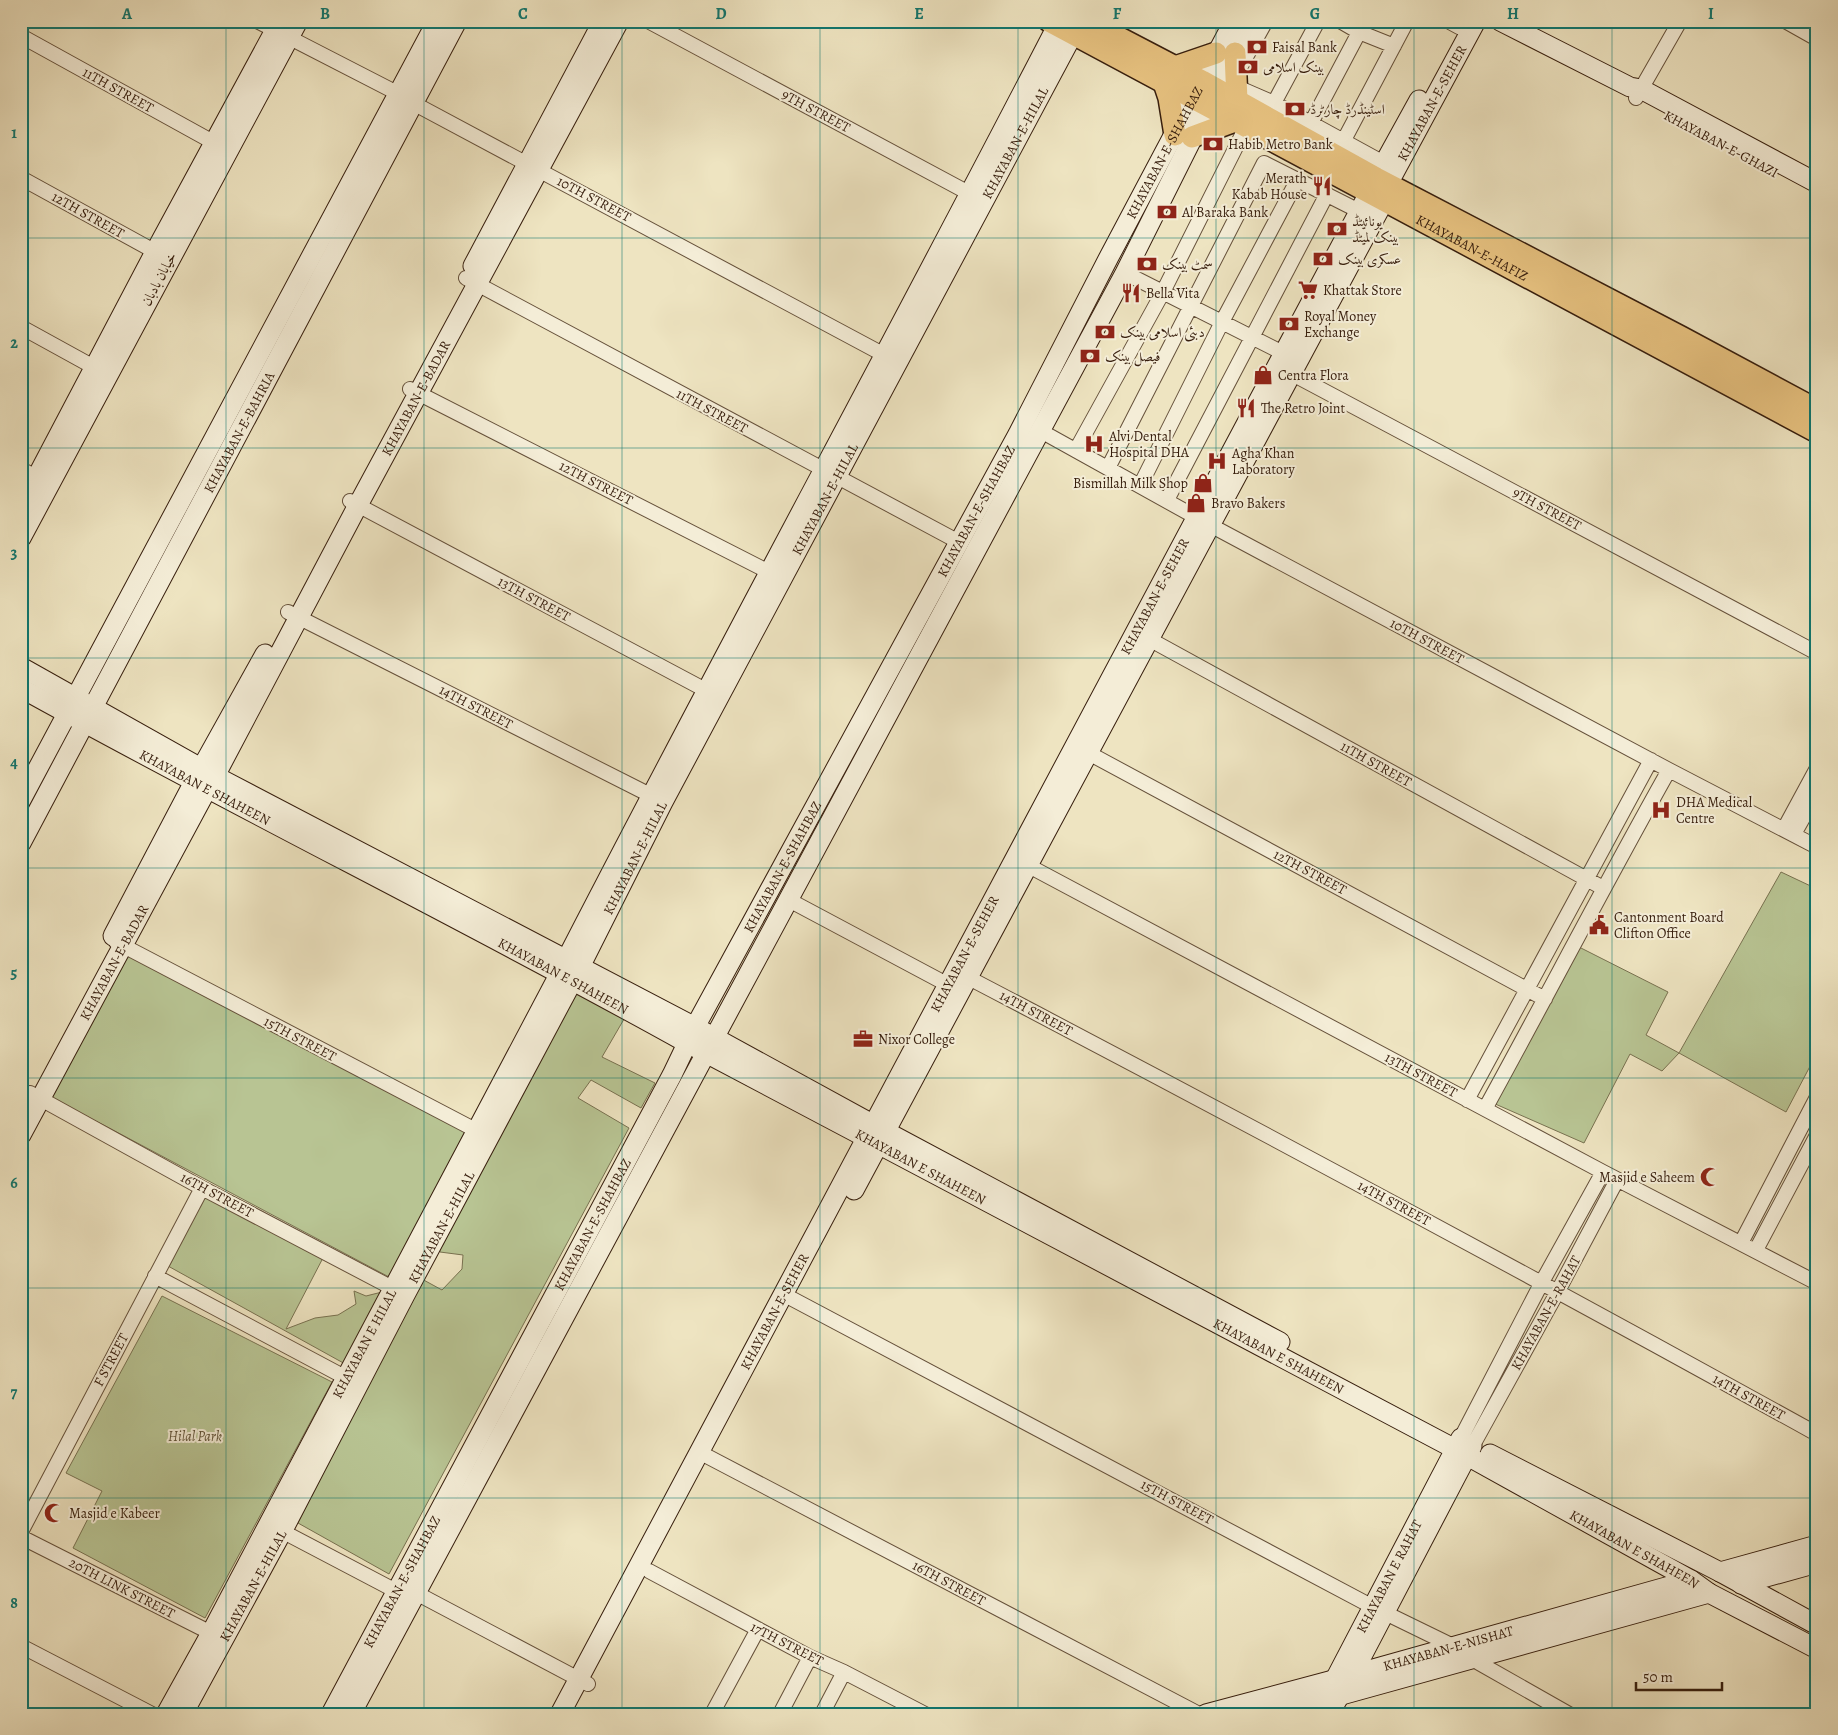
<svg xmlns="http://www.w3.org/2000/svg" width="1838" height="1735" viewBox="0 0 1838 1735" font-family="Alegreya,Amiri,serif">
  <style>
    .green { fill: #b8c493; stroke: #787150 }
    .lines { fill: none; stroke-linecap: round; stroke-linejoin: round }
    .street-casing { stroke: #65503a; stroke-width: 16 }
    .secondary-casing { stroke: #371e0d; stroke-width: 21 }
    .primary-casing { stroke: #371e0d; stroke-width: 24 }
    .street { stroke: #f4edd7; stroke-width: 14 }
    .secondary { stroke: #f4edd7; stroke-width: 19 }
    .primary { stroke: #e7c280; stroke-width: 21 }
    .grid { fill: none; stroke: #0f766e; stroke-width: 1; stroke-opacity: 0.55 }
    .labels { text-anchor: middle; dominant-baseline: central; stroke-width: 4; stroke-linejoin: round; paint-order: stroke }
    .poi-label { font-size: 14px; fill: #371e0d; stroke: #f4edd7; text-anchor: start }
    .street-label { font-size: 14px; fill: #371e0d; stroke: #f4edd7 }
    .park-label { font-size: 14px; font-style: italic; fill: #5e5035; stroke: #f4edd7 }
    .neatline { fill: none; stroke: #0f766e; stroke-width: 2 }
    .grid-label { font-size: 16px; text-anchor: middle; font-weight: bold; fill: #0f766e }
  </style>
  <rect width="100%" height="100%" fill="#eee4c1"/>
  <filter id="stains"><feTurbulence type="fractalNoise" baseFrequency=".004" numOctaves="4"/><feColorMatrix values="0 0 0 0 .2 0 0 0 0 .09 0 0 0 0 .02 0 0 0 .5 -.17"/></filter>
  <radialGradient id="worn" r=".72"><stop offset=".6" stop-color="#630" stop-opacity="0"/><stop offset="1" stop-color="#630" stop-opacity=".3"/></radialGradient>
  <path class="green" d="M1781,872L1817,889V1053L1786,1112L1679,1053L1662,1071L1630,1054L1584,1143L1493,1103L1579,947L1668,992L1646,1035L1679,1053Z
    M125,951L472,1132L389,1277L111,1129L49,1097Z
    M576,984L627,1014L602,1057L655,1083L641,1108L591,1080L578,1098L629,1128L389,1574L298,1523L297,1515L420,1278L442,1290L462,1269L463,1255L440,1252L437,1241Z
    M203,1193L324,1256L286,1329L315,1318L338,1315L356,1304L354,1291L366,1296L390,1290L347,1365L168,1266Z
    M162,1296L332,1382L205,1618L73,1548L102,1491L66,1473Z"/>
  <g class="lines">
    <defs>
      <path id="street" d="M257,21L399,94L413,103L892,359
        M648,21L978,198
        M1340,21L1359,32L1394,46
        M1448,21L1459,27
        M1785,21L1817,39
        M21,36L222,147
        M1237,73L1266,21
        M1237,87L1274,103L1391,167
        M1636,98L1680,21
        M1274,103L1318,21
        M1311,123L1365,21
        M1344,140L1407,21
        M21,178L163,256
        M1125,273L1291,357
        M466,278L959,542
        M21,327L101,371
        M1283,369L1817,653
        M410,389L777,576
        M1039,430L1210,525L1669,770L1817,847
        M1076,450L1163,292L1246,127
        M1108,468L1264,163L1367,215
        M21,469L45,482
        M1140,486L1222,322L1298,179
        M1167,500L1327,194
        M350,501L713,694
        M288,612L658,799
        M1149,639L1603,888
        M1081,749L1545,999
        M1784,829L1817,768
        M1794,834L1817,793
        M1027,865L1603,1172L1817,1283
        M787,899L954,988
        M116,942L485,1135
        M967,977C1252,1126 1535,1278 1817,1434
        M30,1093L202,1188L400,1292
        M1467,1100L1651,760
        M1485,1109C1547,996 1606,882 1669,770
        M1741,1243L1817,1097
        M1756,1250L1817,1135
        M155,1276L354,1382
        M783,1294L1373,1607L1453,1646L1472,1659L1569,1714
        M1461,1438L1542,1282L1603,1172
        M1473,1445L1558,1291L1617,1180
        M699,1452L1199,1714
        M276,1528L396,1591
        M21,1532L202,1188
        M21,1537L219,1637
        M649,1571L810,1657L844,1672L925,1714
        M416,1593L588,1684
        M21,1646L152,1714
        M712,1714L758,1629
        M780,1714L810,1657
        M822,1714L844,1672"/>
      <g id="secondary">
        <path d="M1500,21L1630,87L1641,89L1817,183"/>
        <path d="M1376,178L1419,100"/>
        <path id="s1" d="M1388,184L1476,21"/>
        <path d="M473,266L603,21"/>
        <path d="M21,507L155,252L280,21"/>
        <path d="M21,538L298,21"/>
        <path d="M21,667L215,776L695,1027L885,1131L1280,1342"/>
        <path id="s2" d="M21,688C241,810 468,921 687,1043L1455,1449L1691,1580L1709,1593L1817,1649"/>
        <path d="M201,769L265,654"/>
        <path id="s3" d="M215,776L358,505L619,21"/>
        <path d="M21,800L437,21"/>
        <path id="s4" d="M21,843L457,21"/>
        <path d="M113,936L194,782"/>
        <path d="M566,960C727,647 896,338 1057,26"/>
        <path id="s5" d="M580,967L663,802L1073,34"/>
        <path id="s6" d="M21,1135L207,789"/>
        <path d="M854,1190L1384,201"/>
        <path d="M1490,1454L1720,1572L1817,1625"/>
        <path d="M1720,1572L1817,1545"/>
        <path d="M1741,1584L1817,1563"/>
        <path id="s7" d="M1331,1687L1461,1438"/>
        <path id="s8" d="M166,1714L211,1633L560,973"/>
        <path id="s9" d="M183,1714L282,1532L405,1295L573,980"/>
        <path id="s10" d="M331,1714L672,1075L695,1027L1018,434L1109,257L1234,21"/>
        <path d="M351,1714L1125,273L1251,21"/>
        <path id="s11" d="M560,1714L1369,193"/>
        <path id="s12" d="M1206,1714L1352,1675L1691,1580"/>
        <path d="M1273,1714L1709,1593"/>
        <path d="M1329,1714L1352,1675L1472,1446"/>
      </g>
      <g id="primary">
        <path id="s13" d="M1049,21L1817,432"/>
        <path d="M1087,21L1202,81L1376,178L1681,337L1817,410"/>
        <path d="M1235,53L1237,101"/>
        <path d="M1175,67L1216,53"/>
        <path d="M1164,83L1169,98L1175,135"/>
        <path d="M1192,137L1235,121"/>
      </g>
    </defs>
    <use href="#street" class="street-casing"/>
    <use href="#secondary" class="secondary-casing"/>
    <use href="#primary" class="primary-casing"/>
    <use href="#street" class="street"/>
    <use href="#secondary" class="secondary"/>
    <use href="#primary" class="primary"/>
  </g>
  <path class="grid" d="M226,21V1714M424,21V1714M622,21V1714M820,21V1714M1018,21V1714M1216,21V1714M1414,21V1714M1612,21V1714M21,238H1817M21,448H1817M21,658H1817M21,868H1817M21,1078H1817M21,1288H1817M21,1498H1817"/>
  <defs>
    <symbol id="bank-bare" viewBox="-9 -9 18 18"><path d="M-6-4H6V4H-6ZM0-2.3a2.3 2.3 0 1 0 0 4.6a2.3 2.3 0 1 0 0-4.6Z" fill="#8f2418" stroke="#f4edd7" stroke-width="2.5" paint-order="stroke"/></symbol>
    <symbol id="restaurant-bare" viewBox="-9 -9 18 18"><path d="M-5-6h1v4h1v-4h1v4h1v-4h1v5L-1.5 .5V6h-2V.5L-5-1ZM5-6V6H3V1.5H1.5Q1.5-4 5-6Z" fill="#8f2418" stroke="#f4edd7" stroke-width="2.5" paint-order="stroke"/></symbol>
    <symbol id="supermarket-bare" viewBox="-9 -9 18 18"><path d="M-6-5.5h2.5l.6 2H6L4.5 2H-2.5L-4.4-4H-6ZM-1.5 3.2a1.3 1.3 0 1 0 .1 0ZM3 3.2a1.3 1.3 0 1 0 .1 0Z" fill="#8f2418" stroke="#f4edd7" stroke-width="2.5" paint-order="stroke"/></symbol>
    <symbol id="shop-bare" viewBox="-9 -9 18 18"><path d="M-5-2.5h2.3a2.7 3.5 0 0 1 5.4 0H5L5.5 6h-11ZM-1.5-2.5h3a1.5 2.3 0 0 0-3 0Z" fill="#8f2418" stroke="#f4edd7" stroke-width="2.5" paint-order="stroke"/></symbol>
    <symbol id="hospital-bare" viewBox="-9 -9 18 18"><path d="M-5-5h3v3.5h4V-5h3V5h-3V1.5h-4V5h-3Z" fill="#8f2418" stroke="#f4edd7" stroke-width="2.5" paint-order="stroke"/></symbol>
    <symbol id="civic-bare" viewBox="-9 -9 18 18"><path d="M-.6-6.5H3V-4.5H.6V-3L4-1V1h2V6H-6V1h2V-1L-.6-3ZM-1.2 2.5V6h2.4V2.5Z" fill="#8f2418" stroke="#f4edd7" stroke-width="2.5" paint-order="stroke"/></symbol>
    <symbol id="office-bare" viewBox="-9 -9 18 18"><path d="M-6-3h4V-5.5h4V-3h4V5H-6ZM-1-4.5V-3h2v-1.5ZM-6 0V1H6V0Z" fill="#8f2418" stroke="#f4edd7" stroke-width="2.5" paint-order="stroke"/></symbol>
    <symbol id="mosque-bare" viewBox="-9 -9 18 18"><path d="M3.5-4.9A6 6 0 1 0 3.5 4.9A5 5 0 1 1 3.5-4.9Z" fill="#8f2418" stroke="#f4edd7" stroke-width="2.5" paint-order="stroke"/></symbol>
  </defs>
  <g fill-rule="evenodd">
    <use href="#bank-bare" x="1243" y="33" width="28" height="28"/>
    <use href="#bank-bare" x="1234" y="53" width="28" height="28"/>
    <use href="#bank-bare" x="1281" y="95" width="28" height="28"/>
    <use href="#bank-bare" x="1199" y="130" width="28" height="28"/>
    <use href="#restaurant-bare" x="1308" y="172" width="28" height="28"/>
    <use href="#bank-bare" x="1153" y="198" width="28" height="28"/>
    <use href="#bank-bare" x="1323" y="215" width="28" height="28"/>
    <use href="#bank-bare" x="1309" y="245" width="28" height="28"/>
    <use href="#bank-bare" x="1133" y="250" width="28" height="28"/>
    <use href="#supermarket-bare" x="1294" y="276" width="28" height="28"/>
    <use href="#restaurant-bare" x="1117" y="279" width="28" height="28"/>
    <use href="#bank-bare" x="1275" y="310" width="28" height="28"/>
    <use href="#bank-bare" x="1091" y="318" width="28" height="28"/>
    <use href="#bank-bare" x="1076" y="342" width="28" height="28"/>
    <use href="#shop-bare" x="1249" y="361" width="28" height="28"/>
    <use href="#restaurant-bare" x="1232" y="394" width="28" height="28"/>
    <use href="#hospital-bare" x="1080" y="430" width="28" height="28"/>
    <use href="#hospital-bare" x="1203" y="447" width="28" height="28"/>
    <use href="#shop-bare" x="1189" y="469" width="28" height="28"/>
    <use href="#shop-bare" x="1182" y="489" width="28" height="28"/>
    <use href="#hospital-bare" x="1647" y="796" width="28" height="28"/>
    <use href="#civic-bare" x="1585" y="911" width="28" height="28"/>
    <use href="#office-bare" x="849" y="1025" width="28" height="28"/>
    <use href="#mosque-bare" x="1696" y="1163" width="28" height="28"/>
    <use href="#mosque-bare" x="40" y="1499" width="28" height="28"/>
  </g>
  <g class="labels">
    <g class="poi-label">
      <text x="1272" y="47">Faisal Bank</text>
      <text x="1263" y="67">بینک اسلامی</text>
      <text x="1310" y="109">اسٹینڈرڈ چارٹرڈ</text>
      <text x="1228" y="144">Habib Metro Bank</text>
      <text x="1307" y="178" text-anchor="end">Merath<tspan x="1307" dy="16">Kabab House</tspan></text>
      <text x="1182" y="212">Al Baraka Bank</text>
      <text x="1352" y="221">یونائیٹڈ<tspan x="1352" dy="16">بینک لمیٹڈ</tspan></text>
      <text x="1338" y="259">عسکری بینک</text>
      <text x="1162" y="264">سمٹ بینک</text>
      <text x="1323" y="290">Khattak Store</text>
      <text x="1146" y="293">Bella Vita</text>
      <text x="1304" y="316">Royal Money<tspan x="1304" dy="16">Exchange</tspan></text>
      <text x="1120" y="332">دبئی اسلامی بینک</text>
      <text x="1105" y="356">فیصل بینک</text>
      <text x="1278" y="375">Centra Flora</text>
      <text x="1261" y="408">The Retro Joint</text>
      <text x="1109" y="436">Alvi Dental<tspan x="1109" dy="16">Hospital DHA</tspan></text>
      <text x="1232" y="453">Agha Khan<tspan x="1232" dy="16">Laboratory</tspan></text>
      <text x="1188" y="483" text-anchor="end">Bismillah Milk Shop</text>
      <text x="1211" y="503">Bravo Bakers</text>
      <text x="1676" y="802">DHA Medical<tspan x="1676" dy="16">Centre</tspan></text>
      <text x="1614" y="917">Cantonment Board<tspan x="1614" dy="16">Clifton Office</tspan></text>
      <text x="878" y="1039">Nixor College</text>
      <text x="1695" y="1177" text-anchor="end">Masjid e Saheem</text>
      <text x="69" y="1513">Masjid e Kabeer</text>
    </g>
    <g class="street-label">
      <text transform="translate(118 90) rotate(29)">11TH STREET</text>
      <text stroke="none"><textPath href="#s1" startOffset="92">KHAYABAN-E-SEHER</textPath></text>
      <text transform="translate(816 111) rotate(28)">9TH STREET</text>
      <text stroke="none"><textPath href="#s5" startOffset="932">KHAYABAN-E-HILAL</textPath></text>
      <text transform="translate(1721 144) rotate(28)">KHAYABAN-E-GHAZI</text>
      <text stroke="none"><textPath href="#s10" startOffset="1770">KHAYABAN-E-SHAHBAZ</textPath></text>
      <text transform="translate(594 199) rotate(28)">10TH STREET</text>
      <text transform="translate(88 215) rotate(29)">12TH STREET</text>
      <text stroke="none"><textPath href="#s13" startOffset="480">KHAYABAN-E-HAFIZ</textPath></text>
      <text transform="translate(159 279) rotate(-62)">خیابان بادبان</text>
      <text stroke="none"><textPath href="#s3" startOffset="428">KHAYABAN-E-BADAR</textPath></text>
      <text transform="translate(712 411) rotate(28)">11TH STREET</text>
      <text stroke="none"><textPath href="#s4" startOffset="465">KHAYABAN-E-BAHRIA</textPath></text>
      <text transform="translate(596 483) rotate(27)">12TH STREET</text>
      <text stroke="none"><textPath href="#s5" startOffset="528">KHAYABAN-E-HILAL</textPath></text>
      <text transform="translate(1547 509) rotate(28)">9TH STREET</text>
      <text stroke="none"><textPath href="#s10" startOffset="1365">KHAYABAN-E-SHAHBAZ</textPath></text>
      <text stroke="none"><textPath href="#s11" startOffset="1266">KHAYABAN-E-SEHER</textPath></text>
      <text transform="translate(534 599) rotate(28)">13TH STREET</text>
      <text transform="translate(1427 641) rotate(28)">10TH STREET</text>
      <text transform="translate(476 707) rotate(27)">14TH STREET</text>
      <text transform="translate(1376 764) rotate(29)">11TH STREET</text>
      <text stroke="none"><textPath href="#s2" startOffset="209">KHAYABAN E SHAHEEN</textPath></text>
      <text stroke="none"><textPath href="#s5" startOffset="122">KHAYABAN-E-HILAL</textPath></text>
      <text stroke="none"><textPath href="#s10" startOffset="960">KHAYABAN-E-SHAHBAZ</textPath></text>
      <text transform="translate(1310 872) rotate(28)">12TH STREET</text>
      <text stroke="none"><textPath href="#s11" startOffset="861">KHAYABAN-E-SEHER</textPath></text>
      <text stroke="none"><textPath href="#s6" startOffset="196">KHAYABAN-E-BADAR</textPath></text>
      <text stroke="none"><textPath href="#s2" startOffset="614">KHAYABAN E SHAHEEN</textPath></text>
      <text transform="translate(1036 1013) rotate(28)">14TH STREET</text>
      <text transform="translate(300 1039) rotate(28)">15TH STREET</text>
      <text transform="translate(1421 1075) rotate(28)">13TH STREET</text>
      <text stroke="none"><textPath href="#s2" startOffset="1019">KHAYABAN E SHAHEEN</textPath></text>
      <text transform="translate(217 1195) rotate(28)">16TH STREET</text>
      <text transform="translate(1394 1203) rotate(28)">14TH STREET</text>
      <text stroke="none"><textPath href="#s10" startOffset="555">KHAYABAN-E-SHAHBAZ</textPath></text>
      <text stroke="none"><textPath href="#s9" startOffset="551">KHAYABAN-E-HILAL</textPath></text>
      <text stroke="none"><textPath href="#s11" startOffset="456">KHAYABAN-E-SEHER</textPath></text>
      <text transform="translate(1546 1313) rotate(-61)">KHAYABAN-E-RAHAT</text>
      <text stroke="none"><textPath href="#s8" startOffset="420">KHAYABAN E HILAL</textPath></text>
      <text stroke="none"><textPath href="#s2" startOffset="1424">KHAYABAN E SHAHEEN</textPath></text>
      <text transform="translate(111 1360) rotate(-62)">F STREET</text>
      <text transform="translate(1749 1397) rotate(29)">14TH STREET</text>
      <text transform="translate(1177 1502) rotate(28)">15TH STREET</text>
      <text stroke="none"><textPath href="#s2" startOffset="1829">KHAYABAN E SHAHEEN</textPath></text>
      <text stroke="none"><textPath href="#s7" startOffset="125">KHAYABAN E RAHAT</textPath></text>
      <text stroke="none"><textPath href="#s10" startOffset="150">KHAYABAN-E-SHAHBAZ</textPath></text>
      <text transform="translate(949 1583) rotate(28)">16TH STREET</text>
      <text stroke="none"><textPath href="#s9" startOffset="146">KHAYABAN-E-HILAL</textPath></text>
      <text transform="translate(122 1588) rotate(27)">20TH LINK STREET</text>
      <text transform="translate(787 1644) rotate(27)">17TH STREET</text>
      <text stroke="none"><textPath href="#s12" startOffset="251">KHAYABAN-E-NISHAT</textPath></text>
    </g>
    <g class="park-label">
      <text x="195" y="1436">Hilal Park</text>
    </g>
  </g>
  <rect width="1838" height="1735" fill="none" stroke="#eee4c1" stroke-width="55"/>
  <path d="M1636 1682v8h86v-8" fill="none" stroke="#371e0d" stroke-width="2.5"/>
  <text x="1643" y="1682" font-size="15" fill="#371e0d" stroke="#f4edd7" stroke-width="4" paint-order="stroke">50 m</text>
  <rect x="28" y="28" width="1782" height="1680" class="neatline"/>
  <g class="grid-label">
    <text x="127" y="19">A</text>
    <text x="325" y="19">B</text>
    <text x="523" y="19">C</text>
    <text x="721" y="19">D</text>
    <text x="919" y="19">E</text>
    <text x="1117" y="19">F</text>
    <text x="1315" y="19">G</text>
    <text x="1513" y="19">H</text>
    <text x="1711" y="19">I</text>
    <text x="14" y="138">1</text>
    <text x="14" y="348">2</text>
    <text x="14" y="558">3</text>
    <text x="14" y="768">4</text>
    <text x="14" y="978">5</text>
    <text x="14" y="1188">6</text>
    <text x="14" y="1398">7</text>
    <text x="14" y="1608">8</text>
  </g>
  <rect width="100%" height="100%" filter="url(#stains)"/>
  <rect width="100%" height="100%" fill="url(#worn)"/>
</svg>
